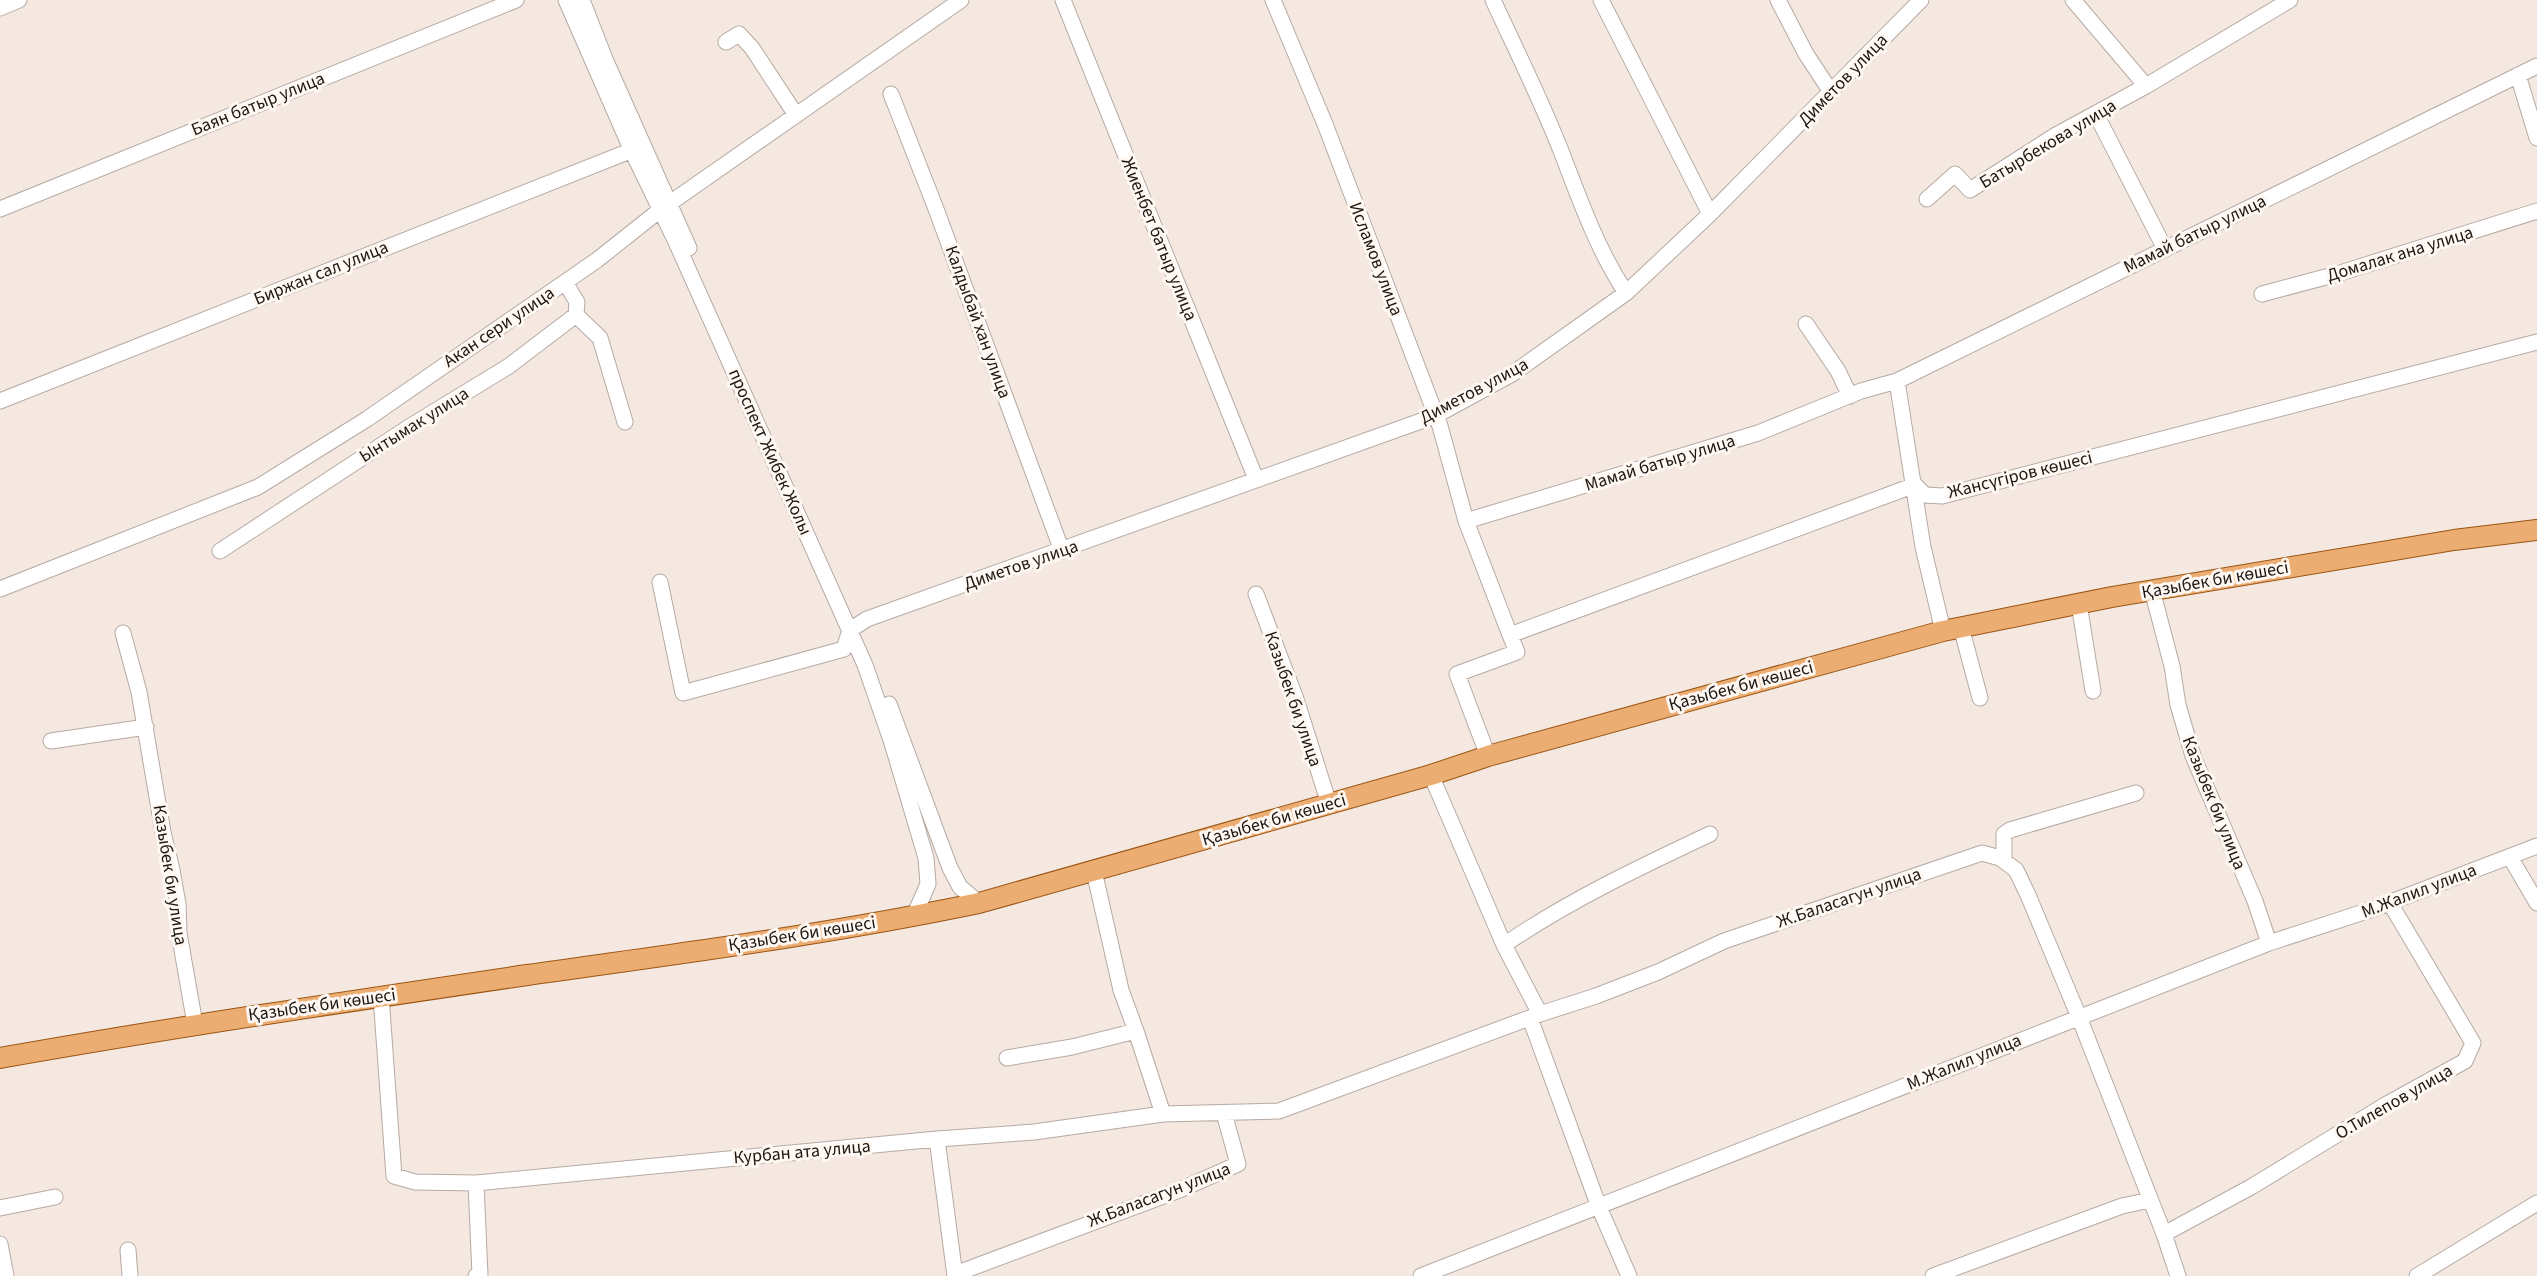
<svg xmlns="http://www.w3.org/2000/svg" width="2537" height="1276" viewBox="0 0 2537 1276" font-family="'Source Sans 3',sans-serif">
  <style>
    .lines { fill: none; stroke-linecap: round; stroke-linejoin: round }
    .minor-casing { stroke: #b6aaa3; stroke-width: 17 }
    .major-casing { stroke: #9a5514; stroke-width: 22 }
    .minor { stroke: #fff; stroke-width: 15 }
    .major { stroke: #ecad72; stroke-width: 20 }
    .labels { text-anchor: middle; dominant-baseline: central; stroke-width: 6; stroke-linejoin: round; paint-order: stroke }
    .street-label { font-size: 18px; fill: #1b1714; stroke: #fef7f2 }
  </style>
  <rect width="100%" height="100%" fill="#f5e8e0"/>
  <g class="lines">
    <defs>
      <path id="minor" d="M566,0L632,151L676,242L865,665L892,743L926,858L928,884L914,916
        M582,0L605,59L689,248
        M1063,0L1256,479
        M1273,0L1325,124L1440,426L1466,521L1510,635
        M1493,0C1516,50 1541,100 1561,151C1580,200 1597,249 1626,293
        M1601,0L1710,214
        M1778,0L1806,54L1831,92
        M2073,0L2146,86
        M0,8L19,0
        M726,42L739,34L752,48L796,115
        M2518,75L2537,138
        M891,94L936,209L1062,551
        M2096,114L2165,249
        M1927,199L1955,174L1970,190L2056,135L2146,86L2290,0
        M0,209L516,0
        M2262,294L2337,274L2537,211
        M576,315L600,338L625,422
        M1806,324L1838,371L1850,396
        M1897,381L1923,547L1943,631
        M0,401L640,147
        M1466,521L1758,433L1861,391L1897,381L2537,66
        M220,551L406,429L509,366L576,315L577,302L565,282
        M660,582L683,693L844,649L850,630L867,619L1435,416L1512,374L1626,293L1710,214L1921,0
        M0,589L258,487L367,419L597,260L660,210L961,0
        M2152,590L2172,666L2178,705L2193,756L2255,901L2269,943
        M1256,594L1296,699L1329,804
        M2079,604L2093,691
        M1961,627L1980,698
        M123,633L139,692L163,832L172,870L178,904L179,933L195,1024
        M889,704L950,868L960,887L979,903
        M51,741L146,727
        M1488,756L1457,674L1517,652L1510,635L1915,485L1925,495L1942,496L2537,342
        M1431,775L1504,945
        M2510,857L2537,903
        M2004,861V834L2010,830L2136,793
        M381,996L394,1176L415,1182L476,1183L937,1139L1034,1132L1163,1114L1279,1111L1540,1014L1596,996L1658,972L1724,941L1982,853L2000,858L2016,870L2028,895L2079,1017L2164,1234L2178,1276
        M1540,1014L1504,945C1568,901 1640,867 1710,834
        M1530,1018L1599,1207L1629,1276
        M1136,1031L1163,1114
        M1007,1058L1072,1047L1136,1031L1121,990L1094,871
        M937,1139L955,1276
        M476,1183L480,1275L476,1276
        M0,1208L55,1197
        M2164,1234L2251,1187L2387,1104L2465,1061L2473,1043L2390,903
        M0,1244L6,1276
        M128,1250L130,1276
        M955,1274L1182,1189L1238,1164L1224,1113
        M1421,1276L2269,943L2373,909L2537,846
        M1933,1276L2122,1206L2150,1200
        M2417,1276L2537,1203"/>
      <path id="major" d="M0,1058C175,1027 351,1001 527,975C678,954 830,934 979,903L1431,775L1488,756L1943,631L2112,597L2454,540L2537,530"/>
    </defs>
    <use href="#minor" class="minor-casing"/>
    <use href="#major" class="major-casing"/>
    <use href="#minor" class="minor"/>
    <use href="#major" class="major"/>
  </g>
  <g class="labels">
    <g class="street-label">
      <text transform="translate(1843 80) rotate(-46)">Диметов улица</text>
      <text transform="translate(258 104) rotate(-22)">Баян батыр улица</text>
      <text transform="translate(2048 144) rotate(-31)">Батырбекова улица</text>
      <text transform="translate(2195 234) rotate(-26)">Мамай батыр улица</text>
      <text transform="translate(1159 239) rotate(68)">Жиенбет батыр улица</text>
      <text transform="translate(2400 254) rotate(-17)">Домалак ана улица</text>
      <text transform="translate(1376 259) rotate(69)">Исламов улица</text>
      <text transform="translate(321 273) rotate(-22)">Биржан сал улица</text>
      <text transform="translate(978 322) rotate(70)">Калдыбай хан улица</text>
      <text transform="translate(499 327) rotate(-34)">Акан сери улица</text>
      <text transform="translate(1474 391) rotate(-28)">Диметов улица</text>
      <text transform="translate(414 425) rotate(-32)">Ынтымак улица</text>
      <text transform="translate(770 452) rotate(66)">проспект Жибек Жолы</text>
      <text transform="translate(1660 463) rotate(-17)">Мамай батыр улица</text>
      <text transform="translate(2020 475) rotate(-14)">Жансүгіров көшесі</text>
      <text transform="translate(1021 565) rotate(-19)">Диметов улица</text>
      <text transform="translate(2215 580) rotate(-10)">Қазыбек би көшесі</text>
      <text transform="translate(1741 686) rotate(-15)">Қазыбек би көшесі</text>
      <text transform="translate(1293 699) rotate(71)">Казыбек би улица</text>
      <text transform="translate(2214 803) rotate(68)">Казыбек би улица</text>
      <text transform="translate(1274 820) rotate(-16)">Қазыбек би көшесі</text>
      <text transform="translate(170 875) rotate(81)">Казыбек би улица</text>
      <text transform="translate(2419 891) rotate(-21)">М.Жалил улица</text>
      <text transform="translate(1849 898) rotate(-19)">Ж.Баласагун улица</text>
      <text transform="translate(802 934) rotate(-9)">Қазыбек би көшесі</text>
      <text transform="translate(322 1005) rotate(-8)">Қазыбек би көшесі</text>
      <text transform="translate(1964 1062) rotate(-22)">М.Жалил улица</text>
      <text transform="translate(2394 1102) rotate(-30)">О.Тилепов улица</text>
      <text transform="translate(802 1152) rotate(-5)">Курбан ата улица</text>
      <text transform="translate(1159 1195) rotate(-21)">Ж.Баласагун улица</text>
    </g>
  </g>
</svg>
